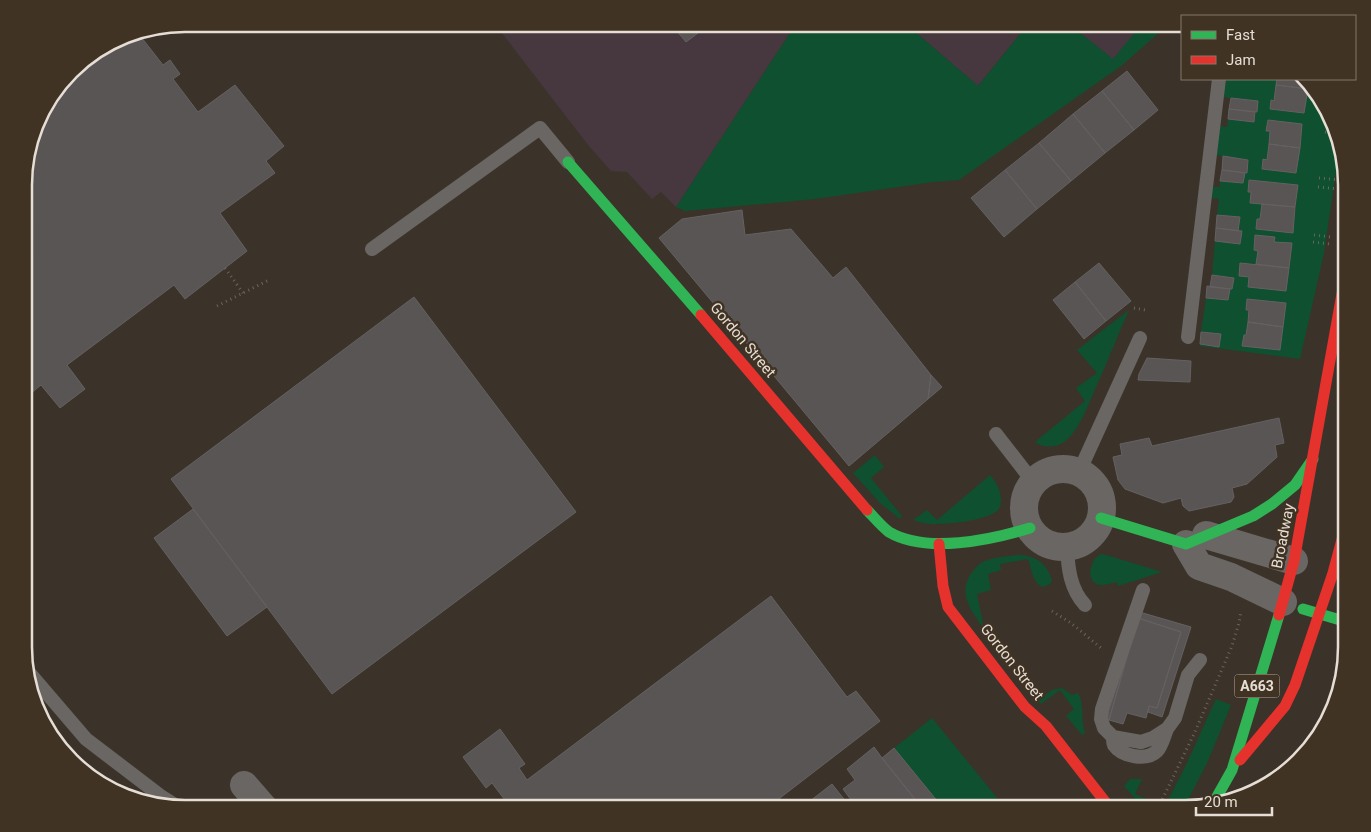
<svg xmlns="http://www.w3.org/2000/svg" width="1371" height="832" viewBox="0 0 1371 832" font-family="Roboto,sans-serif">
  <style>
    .education { fill: #47373f }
    .green { fill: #0e502f; fill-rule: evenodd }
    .building { fill: #595555; stroke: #656162 }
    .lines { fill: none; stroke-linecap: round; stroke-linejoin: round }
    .path { stroke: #696560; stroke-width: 3; stroke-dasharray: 1 4; stroke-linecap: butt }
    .lane { stroke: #696663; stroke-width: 14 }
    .street { stroke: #696663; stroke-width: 28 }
    .fast { stroke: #30b455; stroke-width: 11 }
    .jam { stroke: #e5322d; stroke-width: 11 }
    .labels { text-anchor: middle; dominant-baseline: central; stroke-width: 5; stroke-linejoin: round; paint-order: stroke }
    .shield { fill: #413324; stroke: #b4ab9f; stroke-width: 1 }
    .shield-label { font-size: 14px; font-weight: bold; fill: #e6ded4 }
    .street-label { font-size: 15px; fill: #e6ded4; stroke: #413324 }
    .rim { fill: none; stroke: #e6ded4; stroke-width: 2.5 }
  </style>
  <rect width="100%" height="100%" fill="#3b332a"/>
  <path class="education" d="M495,24H796L676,207L661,192L652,199L627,172L611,171L588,145Z
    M906,24H1028L978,86Z
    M1069,24H1169L1121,66Z"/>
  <path class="green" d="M796,24H906L978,86L1028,24H1069L1113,59L1142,24H1169L1121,66L959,180L933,182L815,199L685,211L676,207Z
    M1226,79H1277L1274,101L1271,100L1270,109L1302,113H1304L1308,86L1325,105L1339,150L1324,253L1300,359L1200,346V344L1219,346L1220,334L1201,332L1206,298L1228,300L1230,289H1232L1234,278L1212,275L1215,241L1240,243L1242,231H1238L1240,217L1217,215L1219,199L1210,198L1211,187H1220V181L1243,183L1245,173H1247L1248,160L1215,155L1218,126L1227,127L1228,119L1254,122L1258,102L1223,97ZM1268,120L1302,124L1296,173L1262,169L1263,159L1267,160L1270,131L1266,130ZM1249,181L1298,185L1293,232L1256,229L1257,219H1260L1262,204L1250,203L1251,192H1248ZM1255,235L1275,237L1274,242L1292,243L1286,291L1249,287V277L1239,276L1241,263L1256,264L1258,251L1254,250ZM1247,299L1285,303L1280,350L1243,346L1244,335H1246L1249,310H1246Z
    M1129,310C1118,335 1108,360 1097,385C1089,402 1080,431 1064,442C1055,448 1043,448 1035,442L1085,401L1076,388L1097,373L1077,350Z
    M875,455L884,467L871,478L902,516L900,519L880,503L853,473Z
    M990,475C997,483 1000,489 1001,499C1001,503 1001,507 998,510C987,521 948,524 933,524C926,524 919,522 913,520L927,510L937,520Z
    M1101,554L1106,555L1162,572L1118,586L1117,582C1112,583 1106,585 1101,585C1088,584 1088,568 1095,559C1096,557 1099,556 1101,554Z
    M1016,555C1034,554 1047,563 1052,580L1050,584L1043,587C1032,583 1032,569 1028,559L1000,564L1001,570L988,574L991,590L977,594L984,629C972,612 958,595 970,575C973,571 977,566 981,563C991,557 1005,557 1016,555Z
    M1062,688L1072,695L1078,693C1085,704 1080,719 1085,733L1082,735L1066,716L1074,709L1060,690L1041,704L1038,701L1052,690Z
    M1216,699L1231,705L1208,761L1184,808H1164L1186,765Z
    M932,718L1002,804L997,808H943L894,748Z
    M1130,779H1142L1135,794L1153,802L1150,808H1143L1124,786Z"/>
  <path class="building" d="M671,24H710L686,42Z
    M138,33L163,65L170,60L180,74L173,79L198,112L235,85L284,146L266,161L275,173L220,213L247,251L185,299L174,285L67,365L85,389L60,408L41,385L25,398V165L41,114L79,64L124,36Z
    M1127,71L1158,110L1134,130L1102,91Z
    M1277,79H1301L1308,86V89L1276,85Z
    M1276,85L1308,89L1304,113L1270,109L1271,100L1274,101Z
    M1102,91L1134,130L1105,153L1073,114Z
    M1231,98L1258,101L1257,112L1229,109Z
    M1229,109L1255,112L1254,122L1228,119Z
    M1073,114L1105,153L1071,181L1039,143Z
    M1268,120L1302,124L1300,148L1269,144L1270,131H1266Z
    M1039,143L1071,181L1037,209L1005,170Z
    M1269,144L1300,148L1296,173L1262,169L1263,159L1267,160Z
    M1223,156L1248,160L1247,173L1222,170Z
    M1005,170L1037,209L1004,237L971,198Z
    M1222,170L1245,173L1243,183L1220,181Z
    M1249,180L1298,185L1295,207L1250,203L1251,192H1248Z
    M1262,204L1295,207L1293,233L1256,229L1257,219H1260Z
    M742,210L745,235L791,229L833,278L846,267L931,375L928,399L849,466L659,238L682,219Z
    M1217,215L1240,217L1238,231L1216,228Z
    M1216,228L1242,231L1240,244L1215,241Z
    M1255,235L1275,237L1274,242L1292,243L1289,268L1256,264L1258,251L1254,250Z
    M1099,263L1131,301L1106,321L1075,282Z
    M1240,263L1289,268L1286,291L1248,287L1249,277L1239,276Z
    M1212,275L1234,278L1232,289L1210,287Z
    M1075,282L1106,321L1084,339L1053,300Z
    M1207,286L1230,289L1228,300L1206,298Z
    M414,297L576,512L332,694L171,479Z
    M1247,299L1286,303L1283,327L1248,322L1249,310H1246Z
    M1248,322L1283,327L1280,350L1242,346L1244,335H1246Z
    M1201,332L1221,334L1219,347L1200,344Z
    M1147,358L1191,361L1190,382L1138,380L1139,374Z
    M931,375L942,387L928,399Z
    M1279,418L1284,443L1275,445L1277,457L1247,484L1232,488L1234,497L1231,502L1189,511L1183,506L1181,498L1163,503L1125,489L1118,480L1113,457L1122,455L1120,444L1149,438L1152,446Z
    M193,509L267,607L227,636L154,538Z
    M771,596L847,697L856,691L880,721L767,808H511L492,783L486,788L463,757L500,729L525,764L519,768L527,780Z
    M1136,611L1191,627L1162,717L1148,712L1149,706L1157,708L1181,632L1138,618L1109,720L1103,718Z
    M1138,618L1181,632L1157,708L1149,706L1146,718L1127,713L1123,724L1109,720Z
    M874,747L882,758L922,808H857L843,789L855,780L847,769Z
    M894,748L943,808H922L882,758Z
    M832,784L851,808H801Z"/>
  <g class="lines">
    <path class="path" d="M1325,132L1334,134
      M1319,178L1340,180
      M1318,187L1338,189
      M1314,235L1330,237
      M1313,242L1329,244
      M225,268L243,293
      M217,306L269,280
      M1134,308L1145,310
      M1052,611L1071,623L1101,648
      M1158,808L1194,734L1232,646L1239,623L1241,611"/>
    <path class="lane" d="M372,249L540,128L568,162
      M1188,337L1219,79
      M996,434L1034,483
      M1079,472L1140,338
      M1067,547C1068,568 1070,589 1085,605
      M1143,590L1102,709L1101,719L1104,728L1113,737L1141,742L1153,738L1167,729L1175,718L1188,675L1200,660
      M26,669L86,739L162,797
      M1113,737C1113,740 1113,743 1114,745C1122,757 1147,761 1157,751C1162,746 1164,736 1167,729
      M156,802L162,797L178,807"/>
    <path class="street" d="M1024 508a39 39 0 1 1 78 0a39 39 0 1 1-78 0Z
      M1206,535L1294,561
      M1186,544L1199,566L1231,577L1283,602
      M244,785L264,808"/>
    <path class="fast" d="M568,162L701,315
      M867,510C874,517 881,526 889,532C926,554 991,540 1030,528
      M1101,518L1186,544L1253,516L1272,504L1295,485L1313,459
      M1303,609L1347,622
      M1214,802L1232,770L1279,615"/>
    <path class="jam" d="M701,315L867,510
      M939,544L943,586L948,607L1025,707L1046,726L1110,808
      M1279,615L1294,561L1347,266
      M1240,760L1285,706L1295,685L1333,573L1347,521"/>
  </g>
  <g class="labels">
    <rect class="shield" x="1234.5" y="674.5" width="45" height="23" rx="4"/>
    <g class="shield-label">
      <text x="1257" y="686">A663</text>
    </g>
    <g class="street-label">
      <text transform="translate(743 340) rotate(50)">Gordon Street</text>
      <text transform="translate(1283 536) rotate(-79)">Broadway</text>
      <text transform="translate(1012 662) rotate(52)">Gordon Street</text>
    </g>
  </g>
  <path d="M0 0H1371V832H0ZM185 32H1185A153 153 0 0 1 1338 185V647A153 153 0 0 1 1185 800H185A153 153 0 0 1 32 647V185A153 153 0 0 1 185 32Z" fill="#413324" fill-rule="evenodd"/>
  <path class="rim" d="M185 32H1185A153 153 0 0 1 1338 185V647A153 153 0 0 1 1185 800H185A153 153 0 0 1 32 647V185A153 153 0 0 1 185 32Z"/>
  <rect x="1181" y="15" width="175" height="65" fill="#413324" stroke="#83776a"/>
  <rect x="1191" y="31" width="25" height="8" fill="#30b455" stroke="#83776a"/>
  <text x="1226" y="40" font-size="15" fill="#e6ded4">Fast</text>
  <rect x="1191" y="56" width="25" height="8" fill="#e5322d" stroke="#83776a"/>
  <text x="1226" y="65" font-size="15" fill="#e6ded4">Jam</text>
  <path d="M1196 807v8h76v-8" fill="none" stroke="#e6ded4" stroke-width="2.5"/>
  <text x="1204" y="807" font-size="15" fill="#e6ded4" stroke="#413324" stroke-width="4" paint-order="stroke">20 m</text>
</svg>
